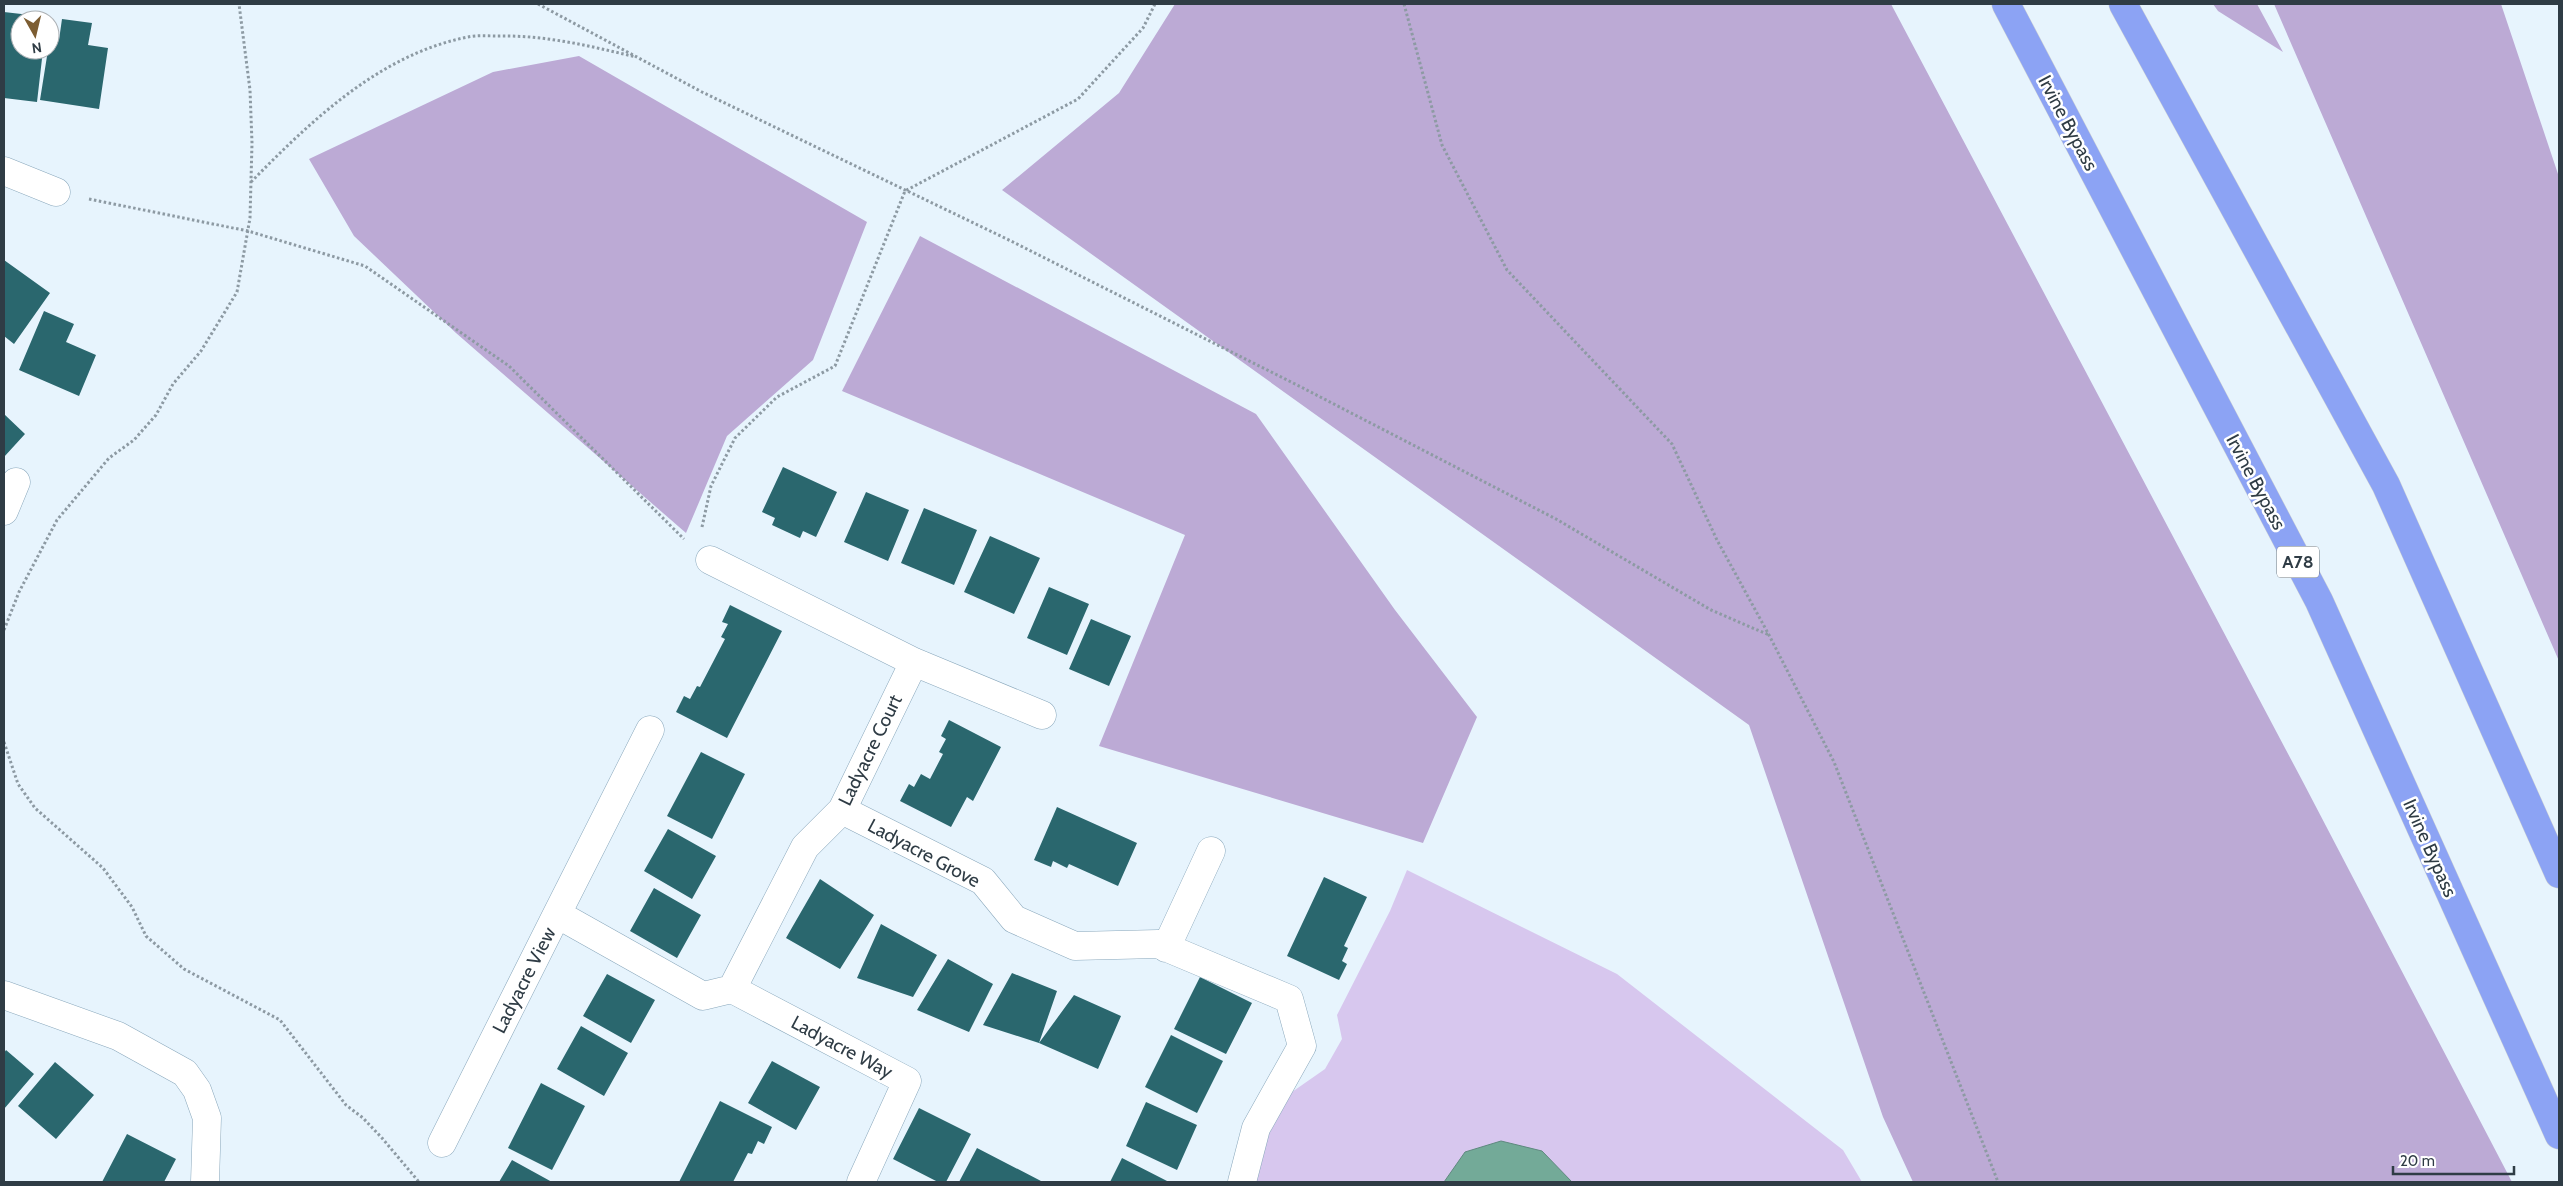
<svg xmlns="http://www.w3.org/2000/svg" width="2563" height="1186" viewBox="0 0 2563 1186" font-family="Cabin,sans-serif">
  <style>
    .green { fill: #d7c7ee }
    .forest { fill: #bcaad5 }
    .water { fill: #73aa98; stroke: #5f897f }
    .building { fill: #2a676e }
    .lines { fill: none; stroke-linecap: round; stroke-linejoin: round }
    .minor-casing { stroke: #8aa8bc; stroke-width: 29 }
    .highway-casing { stroke: #cdd0d2; stroke-width: 29 }
    .path { stroke: #8d9aa3; stroke-width: 3; stroke-dasharray: 2.5 2.5; stroke-linecap: butt }
    .minor { stroke: #fff; stroke-width: 28 }
    .highway { stroke: #8ca3f4; stroke-width: 28 }
    .labels { text-anchor: middle; dominant-baseline: central; stroke-width: 5; stroke-linejoin: round; paint-order: stroke }
    .shield { fill: #fff; stroke: #6d767d; stroke-width: 1 }
    .shield-label { font-size: 18px; font-weight: bold; fill: #2f3c45 }
    .street-label { font-size: 19px; fill: #2f3c45; stroke: #fff }
  </style>
  <rect width="100%" height="100%" fill="#e7f4fd"/>
  <path class="green" d="M1407,870L1617,974L1843,1150L1862,1182H1254L1264,1137L1282,1099L1325,1069L1342,1039L1337,1015L1390,911Z"/>
  <path class="forest" d="M1175,4H1891L2303,782L2512,1182H1913L1883,1117L1749,725L1002,190L1119,93Z
    M2213,4H2257L2283,52L2218,11Z
    M2274,4H2501L2559,177V661Z
    M579,56L867,222L813,360L727,436L686,533L456,333L354,236L309,159L493,72Z
    M920,236L1256,414L1395,610L1477,717L1423,843L1099,746L1185,535L842,391Z"/>
  <path class="water" d="M1501,1141L1542,1151L1572,1182H1444L1465,1152Z"/>
  <path class="building" d="M4,12L30,15V20H20V50H43L37,102L4,98Z
    M62,19L92,23L88,45L108,48L99,109L40,100L48,50H50V38L59,40Z
    M4,260L50,293L14,344L4,336Z
    M44,311L74,324L66,342L96,355L79,396L19,370Z
    M4,414L25,434L4,457Z
    M783,467L837,492L816,537L803,531L800,538L772,525L775,518L762,512Z
    M866,492L909,510L888,561L844,542Z
    M924,508L977,530L954,585L901,563Z
    M990,536L1040,558L1014,614L964,592Z
    M1049,587L1089,604L1067,655L1027,638Z
    M730,605L782,631L727,738L676,712L684,696L690,699L697,686L700,687L725,639L721,637L728,624L722,622Z
    M1091,619L1131,636L1109,686L1069,669Z
    M949,720L1001,747L973,801L967,797L951,827L900,801L909,784L914,787L921,774L930,779L943,754L939,752L946,739L941,736Z
    M701,752L745,774L712,839L667,816Z
    M1057,807L1137,843L1118,886L1069,864L1067,868L1053,861L1051,867L1034,860Z
    M668,829L716,856L692,899L644,871Z
    M1324,877L1367,897L1344,946L1348,948L1342,961L1347,964L1339,980L1287,956Z
    M820,879L874,915L840,969L786,938Z
    M654,888L701,915L677,958L630,931Z
    M881,924L937,955L913,997L857,978Z
    M948,959L993,984L969,1032L917,1010Z
    M1012,973L1057,991L1039,1043L1074,995L1121,1016L1098,1069L1039,1043L983,1025Z
    M607,974L655,1000L631,1043L583,1016Z
    M1200,977L1252,1003L1226,1054L1174,1029Z
    M581,1026L628,1053L604,1096L557,1069Z
    M1171,1035L1223,1061L1197,1113L1145,1087Z
    M6,1050L34,1074L4,1109V1053Z
    M772,1061L820,1087L796,1130L748,1103Z
    M55,1062L94,1095L56,1139L18,1106Z
    M541,1083L585,1106L552,1170L508,1148Z
    M720,1101L772,1127L764,1144L758,1141L752,1154L748,1153L733,1182H679Z
    M1146,1102L1197,1125L1177,1170L1126,1146Z
    M919,1108L971,1134L946,1182H938L893,1159Z
    M127,1134L176,1159L164,1182H102Z
    M977,1148L1041,1181L1040,1182H959Z
    M1122,1158L1169,1182H1110Z
    M512,1160L552,1182H499Z"/>
  <g class="lines">
    <defs>
      <path id="minor" d="M4,171L56,192
        M4,511L16,482
        M710,560L914,662L1042,715
        M842,810L983,881L1014,919L1075,946L1158,944L1289,999L1302,1046L1256,1128L1242,1182
        M557,914L650,730
        M1166,948L1211,851
        M732,989L805,847L842,810L914,662
        M732,989L907,1081L861,1182
        M4,995L118,1036L185,1073L197,1090L207,1118L205,1182
        M442,1143L557,914L703,996L732,989"/>
      <path id="highway" d="M2006,4L2319,601L2559,1135
        M2123,4L2386,485L2559,874"/>
    </defs>
    <use href="#minor" class="minor-casing"/>
    <use href="#highway" class="highway-casing"/>
    <path class="path" d="M538,4L702,92L1011,241L1301,387L1556,519L1711,610L1769,635
      M1404,4L1442,145L1507,270L1672,444L1717,540L1769,635L1834,762L1998,1182
      M251,182C311,121 380,54 468,37C477,35 488,36 498,36C545,35 590,46 636,57
      M89,199L248,231L365,266L509,366L684,539
      M702,527L711,486L735,438L777,397L835,366L905,191L1078,99L1143,28L1155,4
      M4,630L19,592L57,520L109,458L134,440L156,415L173,384L201,351L237,292L250,218L252,143L250,90L239,4
      M4,742L18,784L35,808L103,868L132,907L146,936L184,969L280,1020L346,1105L363,1118L382,1138L419,1182"/>
    <use href="#minor" class="minor"/>
    <use href="#highway" class="highway"/>
  </g>
  <g class="labels">
    <rect class="shield" x="2277" y="546.5" width="42" height="31" rx="4"/>
    <g class="shield-label">
      <text x="2298" y="562">A78</text>
    </g>
    <g class="street-label">
      <text transform="translate(2068 123) rotate(62)">Irvine Bypass</text>
      <text transform="translate(2256 482) rotate(62)">Irvine Bypass</text>
      <text transform="translate(870 750) rotate(-64)">Ladyacre Court</text>
      <text transform="translate(2430 848) rotate(66)">Irvine Bypass</text>
      <text transform="translate(924 853) rotate(28)">Ladyacre Grove</text>
      <text transform="translate(524 980) rotate(-63)">Ladyacre View</text>
      <text transform="translate(842 1047) rotate(28)">Ladyacre Way</text>
    </g>
  </g>
  <rect width="2563" height="1186" fill="none" stroke="#2f3c45" stroke-width="10"/>
  <g transform="translate(35 35) rotate(172)"><circle r="24" fill="#ffffff" stroke="#acb1b5"/>
  <path d="M0-4L9 19L0 12L-9 19Z" fill="#7c5d32"/>
  <text y="-8" font-size="14" font-weight="bold" text-anchor="middle" fill="#2f3c45">N</text>
  </g>
  <path d="M2393 1166v8h121v-8" fill="none" stroke="#2f3c45" stroke-width="2.5"/>
  <text x="2400" y="1166" font-size="15" fill="#2f3c45" stroke="#ffffff" stroke-width="4" paint-order="stroke">20 m</text>
</svg>
